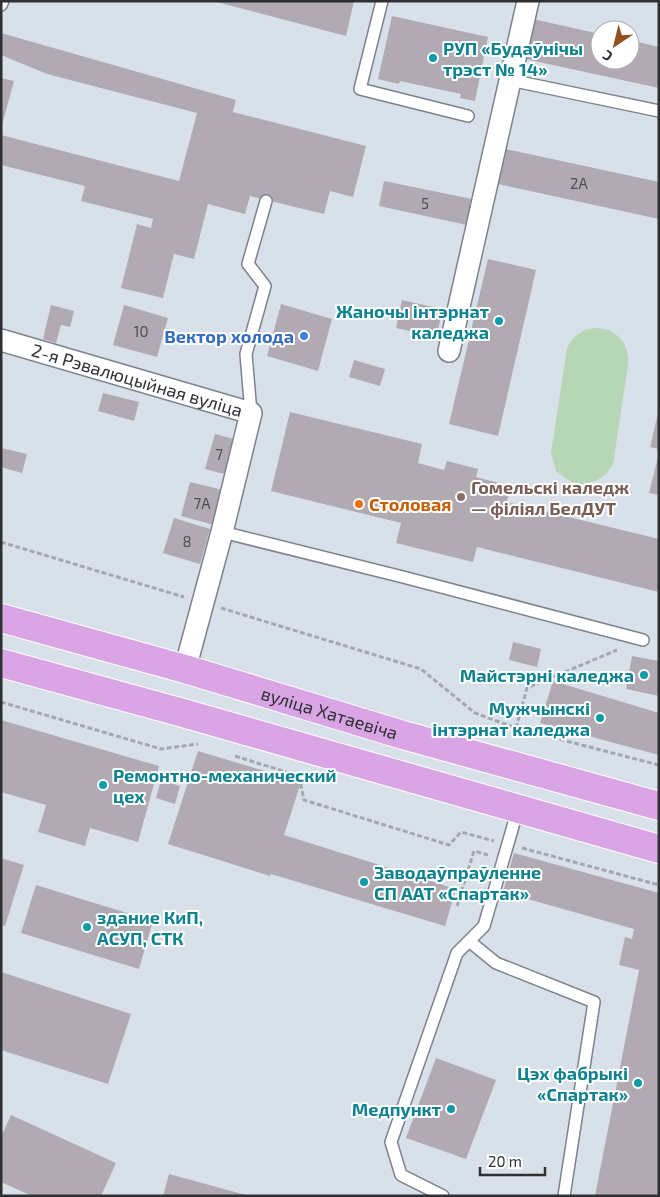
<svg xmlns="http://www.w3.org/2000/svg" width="660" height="1197" viewBox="0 0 660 1197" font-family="'Exo 2',sans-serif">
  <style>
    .green { fill: #b6d6b6 }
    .building { fill: #b2aab3 }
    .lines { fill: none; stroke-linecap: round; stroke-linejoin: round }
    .lane-casing { stroke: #7d838c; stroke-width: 14 }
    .street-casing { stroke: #7d838c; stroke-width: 24 }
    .primary-casing { stroke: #fff; stroke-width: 30 }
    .path { stroke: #a3a9b1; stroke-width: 3; stroke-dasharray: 5 2.5; stroke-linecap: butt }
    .lane { stroke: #fff; stroke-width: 11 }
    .street { stroke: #fff; stroke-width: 21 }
    .primary { stroke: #daa5e5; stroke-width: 28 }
    .culture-dot { fill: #0f9aa8; stroke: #fff; stroke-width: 2 }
    .shop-dot { fill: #3f7fe0; stroke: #fff; stroke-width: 2 }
    .education-dot { fill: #8d6e63; stroke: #fff; stroke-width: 2 }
    .food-dot { fill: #e8710a; stroke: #fff; stroke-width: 2 }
    .labels { text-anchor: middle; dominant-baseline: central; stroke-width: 4; stroke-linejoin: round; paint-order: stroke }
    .number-label { font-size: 15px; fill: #4f4e54 }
    .culture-label { font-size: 18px; font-weight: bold; fill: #0d838f; stroke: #fff; text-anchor: end }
    .shop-label { font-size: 18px; font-weight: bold; fill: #366cbe; stroke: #fff; text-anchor: end }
    .street-label { font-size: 18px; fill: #2e3034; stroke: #fff }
    .education-label { font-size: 18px; font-weight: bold; fill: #785e54; stroke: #fff; text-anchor: start }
    .food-label { font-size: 18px; font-weight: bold; fill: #c56008; stroke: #fff; text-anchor: start }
  </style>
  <rect width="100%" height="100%" fill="#d8e0ea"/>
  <path class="green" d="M596,328C617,329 630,344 628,365L613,464L606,474L596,481L584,484L571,482L556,471L551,453L567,348C573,336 582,329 596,328Z"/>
  <path class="building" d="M213,1H354L346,36Z
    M392,16L488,37L475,101L460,98L461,94L400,81L399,84L378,79Z
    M533,19L600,34V60H630V40L659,47V88L525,59Z
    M1,33L236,100L233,112L366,146L353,197L330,191L324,214L250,196L245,214L208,204L194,259L174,254L163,298L121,288L137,224L151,228L153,219L81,201L85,186L1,165V135L179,181L197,113L47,74L1,55Z
    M1,78L14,81L2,125H1Z
    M506,149L659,182V219L498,184Z
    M384,181L472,199L467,225L379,206Z
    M488,259L536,270L498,436L449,424Z
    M402,300L442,309L437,337L396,328Z
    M281,304L332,319L318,371L267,356Z
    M51,305L74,311L70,327L61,325L56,343L43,339Z
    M124,305L168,318L157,357L113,345Z
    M354,360L385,369L380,386L349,377Z
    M103,393L139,402L134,421L98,411Z
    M290,412L422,444L418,463L444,470L447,461L478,469L476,477L510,486L507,502L659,539V592L477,547L473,562L396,543L401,523L271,491Z
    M658,413H659V449L650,447Z
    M215,434L234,439L224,474L205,469Z
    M1,448L27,454L22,473L1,467Z
    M658,457H659V495L649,493Z
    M190,482L223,490L214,525L181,516Z
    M174,518L210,529L200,564L163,553Z
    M513,642L541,649L537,667L509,660Z
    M632,656L659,661V696L626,689Z
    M553,681L659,713V755L540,723Z
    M1,720L159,766L138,842L90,828L85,846L38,832L46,805L1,792Z
    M198,751L301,782L284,835L456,889L445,926L271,874L270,876L168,844Z
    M161,780L180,786L175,804L156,798Z
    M514,853L659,893V1196H595L639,970L619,965L625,937L632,939L634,929L503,892Z
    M1,858L24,865L5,926L1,925Z
    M36,885L153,921L139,969L21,933Z
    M1,972L131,1014L108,1084L1,1050Z
    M436,1058L496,1080L466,1159L406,1138Z
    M11,1115L116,1163L101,1196H32L1,1182V1137Z
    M169,1174L246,1195L245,1196H163Z"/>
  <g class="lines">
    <defs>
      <path id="lane" d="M382,1L360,89L468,116
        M1,5L3,1
        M510,80L659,111
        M251,413L246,354L265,286L248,264L266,201
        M222,532L403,577L643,640
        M469,941L496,963L594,1002L564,1196
        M443,1196L401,1175L391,1142L457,953L484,926L518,809"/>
      <g id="street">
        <path id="s1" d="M1,340L251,413L222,532L185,669"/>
        <path d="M449,351L528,1"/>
      </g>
      <g id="primary">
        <path id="s2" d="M1,618L185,669L403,735L659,806"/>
        <path d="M1,663L183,713L659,849"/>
      </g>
    </defs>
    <use href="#lane" class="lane-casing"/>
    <use href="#street" class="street-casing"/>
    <use href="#primary" class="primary-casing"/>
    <path class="path" d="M1,542L184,597
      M221,608L421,669L475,713L516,728L659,765
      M1,702L161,749L198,744
      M516,728L527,688L617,650
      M235,756L299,776L304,800L449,845L461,832L494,841
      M522,848L659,885
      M457,906L474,851L488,855"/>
    <use href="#lane" class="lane"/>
    <use href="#street" class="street"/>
    <use href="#primary" class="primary"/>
  </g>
  <g class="culture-dot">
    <circle cx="433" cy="58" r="5"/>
    <circle cx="499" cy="321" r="5"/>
    <circle cx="644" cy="675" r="5"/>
    <circle cx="600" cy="718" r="5"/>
    <circle cx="103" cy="785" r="5"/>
    <circle cx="364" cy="882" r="5"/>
    <circle cx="87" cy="927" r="5"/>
    <circle cx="638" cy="1083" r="5"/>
    <circle cx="451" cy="1109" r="5"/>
  </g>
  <circle class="shop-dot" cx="304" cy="336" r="5"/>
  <circle class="education-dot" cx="461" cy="497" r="5"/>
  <circle class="food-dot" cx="359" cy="504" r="5"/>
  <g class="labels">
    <g class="number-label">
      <text x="579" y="183">2А</text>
      <text x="425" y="203">5</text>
      <text x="141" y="331">10</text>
      <text x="219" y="454">7</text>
      <text x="202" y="503">7А</text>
      <text x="187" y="541">8</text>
    </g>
    <g class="culture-label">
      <text x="443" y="48" text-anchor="start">РУП «Будаўнічы<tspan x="443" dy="21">трэст № 14»</tspan></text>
      <text x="489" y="311">Жаночы інтэрнат<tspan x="489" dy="21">каледжа</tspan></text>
      <text x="634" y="675">Майстэрні каледжа</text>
      <text x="590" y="708">Мужчынскі<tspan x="590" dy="21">інтэрнат каледжа</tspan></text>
      <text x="113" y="775" text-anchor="start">Ремонтно-механический<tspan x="113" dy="21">цех</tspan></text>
      <text x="374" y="872" text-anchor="start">Заводаўпраўленне<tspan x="374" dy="21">СП ААТ «Спартак»</tspan></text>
      <text x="97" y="917" text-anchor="start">здание КиП,<tspan x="97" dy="21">АСУП, СТК</tspan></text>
      <text x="628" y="1073">Цэх фабрыкі<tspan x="628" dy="21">«Спартак»</tspan></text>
      <text x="441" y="1109">Медпункт</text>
    </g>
    <g class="shop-label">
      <text x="294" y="336">Вектор холода</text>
    </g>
    <g class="street-label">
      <text stroke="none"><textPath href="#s1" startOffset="142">2-я Рэвалюцыйная вуліца</textPath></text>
      <text stroke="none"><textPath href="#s2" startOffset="342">вуліца Хатаевіча</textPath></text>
    </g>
    <g class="education-label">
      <text x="471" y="487">Гомельскі каледж<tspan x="471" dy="21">— філіял БелДУТ</tspan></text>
    </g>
    <g class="food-label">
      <text x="369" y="504">Столовая</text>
    </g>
  </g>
  <rect width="660" height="1197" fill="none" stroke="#2e3034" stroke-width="5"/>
  <g transform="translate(615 45) rotate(215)"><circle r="24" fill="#ffffff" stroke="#abacae"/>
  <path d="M0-4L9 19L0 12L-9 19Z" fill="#92501f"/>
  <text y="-8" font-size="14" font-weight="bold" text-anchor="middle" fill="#2e3034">С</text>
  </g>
  <path d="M480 1167v8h65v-8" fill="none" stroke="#2e3034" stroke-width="2.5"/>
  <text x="488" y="1167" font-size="15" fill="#2e3034" stroke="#ffffff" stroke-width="4" paint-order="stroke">20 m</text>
</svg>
